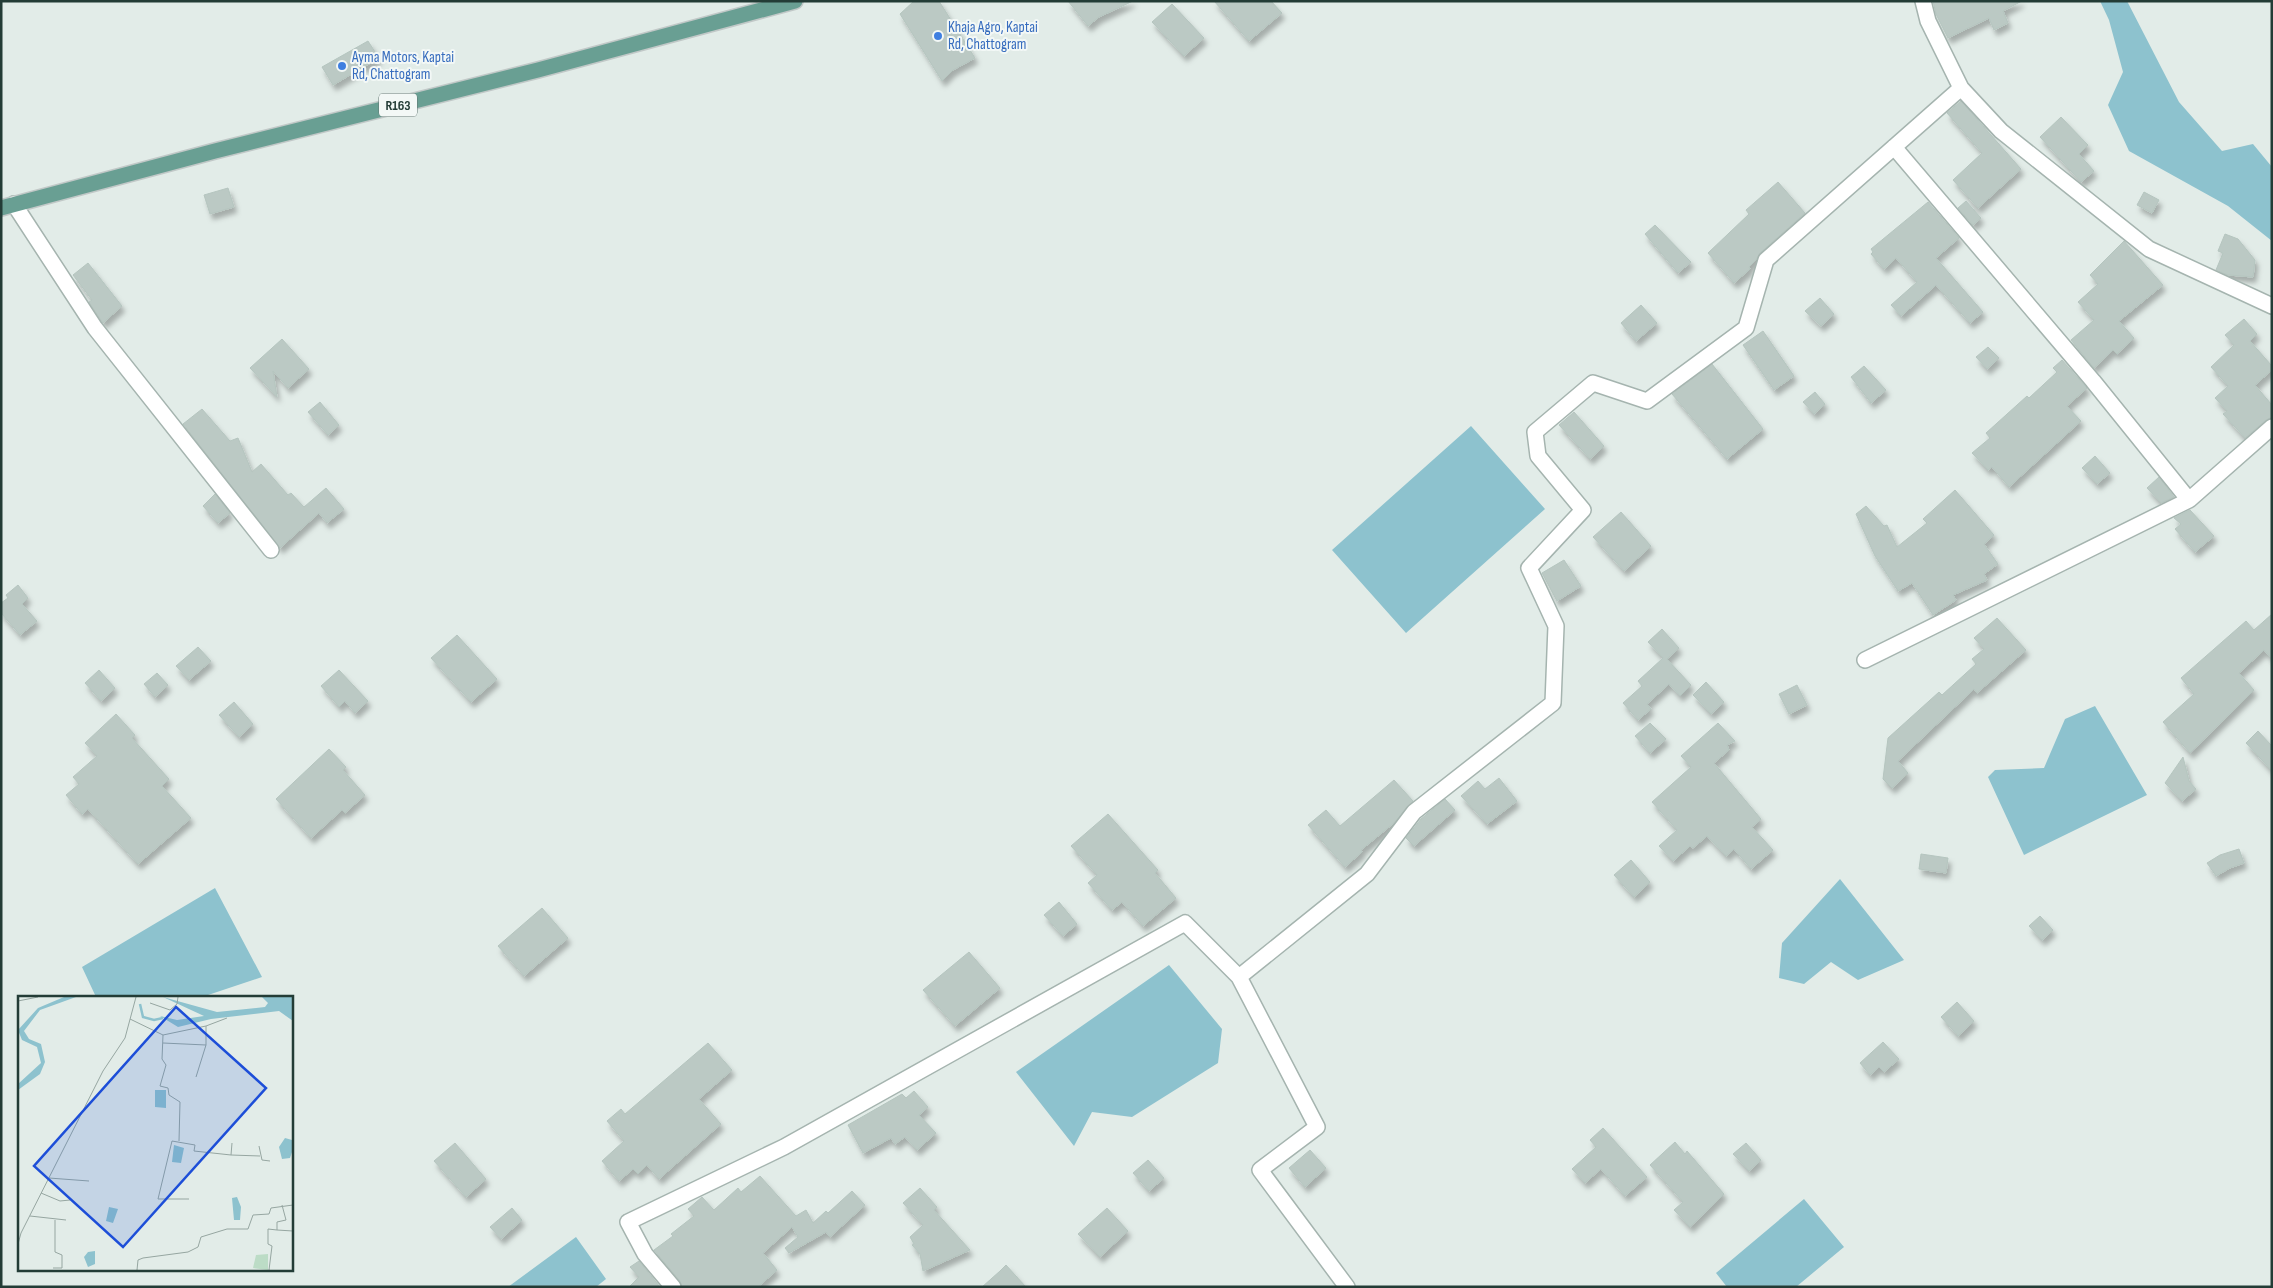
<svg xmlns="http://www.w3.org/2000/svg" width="2273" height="1288" viewBox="0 0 2273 1288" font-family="'Sofia Sans Condensed',sans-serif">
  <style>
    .water { fill: #8dc2ce }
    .building { fill: #bbc9c4; stroke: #b5c5bf; filter: url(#shadow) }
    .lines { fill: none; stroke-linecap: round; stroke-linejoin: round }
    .street-casing { stroke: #a5b4af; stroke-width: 18 }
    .primary-casing { stroke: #c1c8c7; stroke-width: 18 }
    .street { stroke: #fff; stroke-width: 15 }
    .primary { stroke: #699f93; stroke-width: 15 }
    .shop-dot { fill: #3f7fe0; stroke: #f3f8f6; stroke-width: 2 }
    .labels { text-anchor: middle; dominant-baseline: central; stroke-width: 4; stroke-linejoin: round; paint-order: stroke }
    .shield { fill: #f3f8f6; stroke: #617470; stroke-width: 1 }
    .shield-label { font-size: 14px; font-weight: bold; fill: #233c36 }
    .shop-label { font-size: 15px; fill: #366cbe; stroke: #f3f8f6; text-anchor: start }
    .inset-river { fill: none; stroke: #8dc2ce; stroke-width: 2.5 }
    .inset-road { fill: none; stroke: #96a6a1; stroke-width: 1 }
    .view { fill: #1d4ed8; fill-opacity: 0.15; stroke: #1d4ed8; stroke-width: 2.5 }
    .inset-edge { fill: none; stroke: #233c36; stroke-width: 2.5 }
  </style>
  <defs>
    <filter id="shadow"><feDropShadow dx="3" dy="5.5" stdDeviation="2.5" flood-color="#0004"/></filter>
  </defs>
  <rect width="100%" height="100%" fill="#e2ece8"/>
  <path class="water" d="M2100,1H2127L2179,102L2222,151L2253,144L2272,167V241L2228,206L2129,151L2108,105L2123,72L2109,20Z
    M1471,426L1545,509L1406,633L1332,550Z
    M2095,706L2147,795L2024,855L1988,777L1995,770L2044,768L2065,719Z
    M1840,879L1904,960L1858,980L1831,962L1804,984L1779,978L1782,943Z
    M215,888L262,977L202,997H96L82,967Z
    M1169,965L1222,1029L1218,1063L1132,1117L1092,1112L1074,1146L1016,1072Z
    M1804,1199L1844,1247L1796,1287H1727L1716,1273Z
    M576,1237L606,1279L596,1287H508Z"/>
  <path class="building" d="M914,1H939L975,58L953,70L942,81L900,14Z
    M1068,1H1133L1099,17L1088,26Z
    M1214,1H1271L1282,13L1249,41Z
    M1933,1H2022L2003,11L2008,23L1994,30L1989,18L1948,38L1936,14Z
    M1172,4L1204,38L1184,56L1152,22Z
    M368,41L379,58L333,85L322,67Z
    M1961,101L2021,169L1978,208L1953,180L1982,153L1947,113Z
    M2061,117L2088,145L2079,154L2094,171L2081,182L2040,137Z
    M1778,182L1805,213L1760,253L1756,260L1749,267L1750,269L1734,283L1708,253L1749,214L1746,210Z
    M228,188L234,207L210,214L204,195Z
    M2144,192L2159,200L2152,213L2137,205Z
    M1966,201L1981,218L1973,225L1958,208Z
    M1928,202L1959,238L1936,258L1983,312L1970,323L1936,285L1901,316L1891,305L1917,282L1896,258L1884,269L1871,254L1873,252L1871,249Z
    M1655,225L1691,262L1678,273L1645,234Z
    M2225,234L2238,239L2255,260L2253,277L2228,275L2216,270L2223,253L2218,251Z
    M2124,241L2163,285L2119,321L2134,338L2117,354L2113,350L2094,368L2071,340L2094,320L2078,302L2098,284L2090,275Z
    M88,263L122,306L103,323L89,302L92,300L73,275Z
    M1820,298L1834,314L1821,326L1805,311Z
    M1641,305L1657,323L1636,341L1621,323Z
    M2244,319L2257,334L2250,341L2272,366V370L2255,385L2272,405V417L2266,420L2245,438L2223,414L2227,411L2215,398L2228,386L2211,367L2234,345L2225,335Z
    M1763,331L1794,376L1774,390L1743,345Z
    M282,339L309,369L288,388L273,371L277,397L250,368Z
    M1988,347L1999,358L1987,369L1976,357Z
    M2062,360L2087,388L2067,406L2081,421L2009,487L1992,467L1988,470L1972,453L1990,438L1986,433L2027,396L2029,398L2057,372L2053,368Z
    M1712,364L1763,429L1727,459L1672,394Z
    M1864,366L1886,390L1871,403L1851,377Z
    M1815,392L1825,404L1814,414L1803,402Z
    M320,402L339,425L328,435L308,412Z
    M202,409L230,441L238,438L252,472L261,464L288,495L291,493L304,507L326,488L344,509L327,523L319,513L280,548L183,424Z
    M1574,412L1604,446L1590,459L1559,425Z
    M2095,456L2110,473L2097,484L2082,468Z
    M2159,477L2174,497L2161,503L2147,488Z
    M1955,490L1994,535L1984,544L1998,564L1984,574L1987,580L1953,595L1956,600L1933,615L1912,583L1898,591L1875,556L1856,514L1866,506L1884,526L1887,525L1897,547L1927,523L1923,519Z
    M215,494L230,513L218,523L203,506Z
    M2190,510L2214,536L2195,552L2175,529L2181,524L2174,518Z
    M1621,512L1651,546L1624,571L1593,537Z
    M1564,560L1581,586L1557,601L1542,573Z
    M18,585L28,598L22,604L37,621L20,635L1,613V603L8,598L6,595Z
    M2272,614V659L2264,650L2239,673L2254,690L2190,753L2163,722L2194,694L2181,678L2246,621L2254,630Z
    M1997,618L2026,650L1977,693L1974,689L1898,761L1908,773L1892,788L1883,779L1888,738L1939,692L1942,695L1976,664L1972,659L1984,649L1974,638Z
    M1662,629L1679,648L1667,659L1691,685L1680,696L1669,684L1647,704L1651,709L1638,720L1623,703L1642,686L1638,681L1663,658L1648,642Z
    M457,635L497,679L471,702L431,658Z
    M198,647L211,661L189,680L176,666Z
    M99,670L115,688L101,701L85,683Z
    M339,670L368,701L355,713L345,701L339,707L321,686Z
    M157,673L168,685L155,697L144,684Z
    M1706,682L1724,702L1711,714L1693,695Z
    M1797,685L1807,705L1789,714L1779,694Z
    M234,702L253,724L239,737L219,715Z
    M116,714L135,735L132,738L169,779L162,786L191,818L138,864L88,809L82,814L66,795L79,784L73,777L97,756L85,743Z
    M1650,723L1666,739L1650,753L1635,736Z
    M1718,723L1735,741L1727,745L1729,750L1714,763L1761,819L1752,827L1773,850L1751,869L1734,849L1726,856L1707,836L1693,848L1690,846L1673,861L1659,846L1677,830L1652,802L1691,767L1681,756Z
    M2258,731L2272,746V771L2246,743Z
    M329,749L346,767L343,770L365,795L345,813L342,810L311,838L276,799Z
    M2183,757L2189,781L2196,789L2182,801L2165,783Z
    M1499,778L1517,801L1487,824L1461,796L1478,781L1485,789Z
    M1394,780L1413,801L1394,823L1361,850L1362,852L1345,867L1308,825L1326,810L1340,826Z
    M1445,799L1455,810L1414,846L1406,838L1421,819Z
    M1108,814L1158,870L1155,873L1176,898L1143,926L1122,902L1112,910L1088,883L1097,875L1071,846Z
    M2239,849L2244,863L2230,868L2216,876L2207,863L2220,855Z
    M1921,854L1948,858L1946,873L1919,869Z
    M1631,860L1650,882L1634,897L1614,875Z
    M1059,902L1077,924L1063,936L1044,915Z
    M542,908L568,938L524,976L498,946Z
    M2040,916L2053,930L2042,940L2029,926Z
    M969,952L1000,988L955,1026L923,990Z
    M1957,1002L1974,1021L1958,1036L1941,1017Z
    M1883,1042L1899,1059L1884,1072L1879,1067L1870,1075L1860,1063Z
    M708,1043L732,1070L699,1099L721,1124L659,1179L647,1165L638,1174L633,1169L619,1181L602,1161L624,1141L607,1121L621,1109L625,1114Z
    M914,1091L928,1107L919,1115L936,1133L917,1150L905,1137L895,1144L891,1138L863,1153L848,1125L902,1094L906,1098Z
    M1603,1128L1647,1177L1625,1196L1601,1169L1585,1183L1572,1169L1596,1147L1590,1140Z
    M1675,1142L1685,1154L1687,1151L1724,1194L1690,1227L1674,1210L1683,1202L1650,1165Z
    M455,1143L486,1179L466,1197L434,1161Z
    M1746,1143L1761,1160L1749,1171L1733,1154Z
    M1310,1150L1326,1168L1305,1187L1289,1168Z
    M1148,1160L1164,1178L1149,1191L1133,1173Z
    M760,1176L796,1216L806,1210L813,1223L826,1211L828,1213L852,1191L865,1205L830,1237L826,1232L789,1253L785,1248L798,1237L792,1227L763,1253L777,1270L758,1287H682L680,1281L654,1250L673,1236L671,1234L694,1216L688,1209L702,1197L714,1210L738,1188L741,1192Z
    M920,1188L937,1207L934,1210L970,1250L923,1271L920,1254L912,1245L914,1244L910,1237L923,1225L903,1203Z
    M512,1208L522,1220L501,1239L490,1227Z
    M1107,1208L1128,1231L1100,1257L1078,1234Z
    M639,1261L660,1287H629L639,1277L630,1267Z
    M1006,1265L1026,1287H982L1000,1271Z"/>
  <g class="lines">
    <defs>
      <path id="street" d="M1923,1L1928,21L1961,88L2001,131L2149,249L2272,306
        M1894,147L2093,381L2189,500L2272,427
        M14,204L95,328L271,550
        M1865,660L2189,500
        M1239,977L1367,874L1414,812L1553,703L1556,626L1529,568L1583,510L1538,456L1535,432L1593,383L1647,401L1746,328L1766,260L1961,88
        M673,1287L645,1254L628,1222L784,1147L1185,923L1239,977L1317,1127L1260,1170L1347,1287"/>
      <path id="primary" d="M1,208L215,151L538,70L795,1"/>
    </defs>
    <use href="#street" class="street-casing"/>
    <use href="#primary" class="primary-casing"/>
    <use href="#street" class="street"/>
    <use href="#primary" class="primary"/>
  </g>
  <g class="shop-dot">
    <circle cx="938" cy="36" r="5"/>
    <circle cx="342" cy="66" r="5"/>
  </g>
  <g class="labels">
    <rect class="shield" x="379" y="93.5" width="38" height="23" rx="4"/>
    <g class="shield-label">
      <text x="398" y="105">R163</text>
    </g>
    <g class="shop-label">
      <text x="948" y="27">Khaja Agro, Kaptai<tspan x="948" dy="17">Rd, Chattogram</tspan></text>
      <text x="352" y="57">Ayma Motors, Kaptai<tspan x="352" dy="17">Rd, Chattogram</tspan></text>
    </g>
  </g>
  <g transform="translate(18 996)">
    <rect width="275" height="275" fill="#e2ece8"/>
    <path d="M250,258V274L235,272L238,259Z" fill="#bcdcc6"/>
    <path d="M46,1H58L22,14L6,35L11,43L23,48L27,66L22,78L0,94V88L23,67L19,51L4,44L0,34L20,12ZM145,1L199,16L247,11L250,7L244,1H275V25L261,15L193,23L160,31L142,20L159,24L186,20ZM137,94H148V112L137,111ZM267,142L274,144L275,153L272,162L264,163L261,151ZM156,149L166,152L163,167L154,166ZM219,201L223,211L222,224H216L214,202ZM91,211L100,213L95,227L88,225ZM77,255V268L70,271L66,261L70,256Z" fill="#8dc2ce"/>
    <path class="inset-river" d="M122,8L125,21L136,24L145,22"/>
    <path class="inset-road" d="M0,5L20,1M132,7L152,14L159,8L160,1M112,23L145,39L188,30M145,39L144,63L148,69L142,90L150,92L151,99L162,106L161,145M145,47L188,49V30L209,22M178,81L188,49M214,147L213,159L242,160M241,150L244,164L252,165M31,182L71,185M23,197L42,205L52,204M171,203H140L154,145L177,149L176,155L213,159M12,220L48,224M259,234L275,235M0,248L3,237L85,75L107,42L118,1M35,272H44V259L37,256V224M119,274L120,264L125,262L170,256L180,251L183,241L209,233H230L235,219L251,218L253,212L275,209M251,274L254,250L250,248V233L259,234V226L268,224L264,209"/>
    <path class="view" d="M158,11L248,92L105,251L16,170Z"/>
    <rect width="275" height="275" class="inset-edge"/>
  </g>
  <rect width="2273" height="1288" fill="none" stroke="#233c36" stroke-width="5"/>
</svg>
